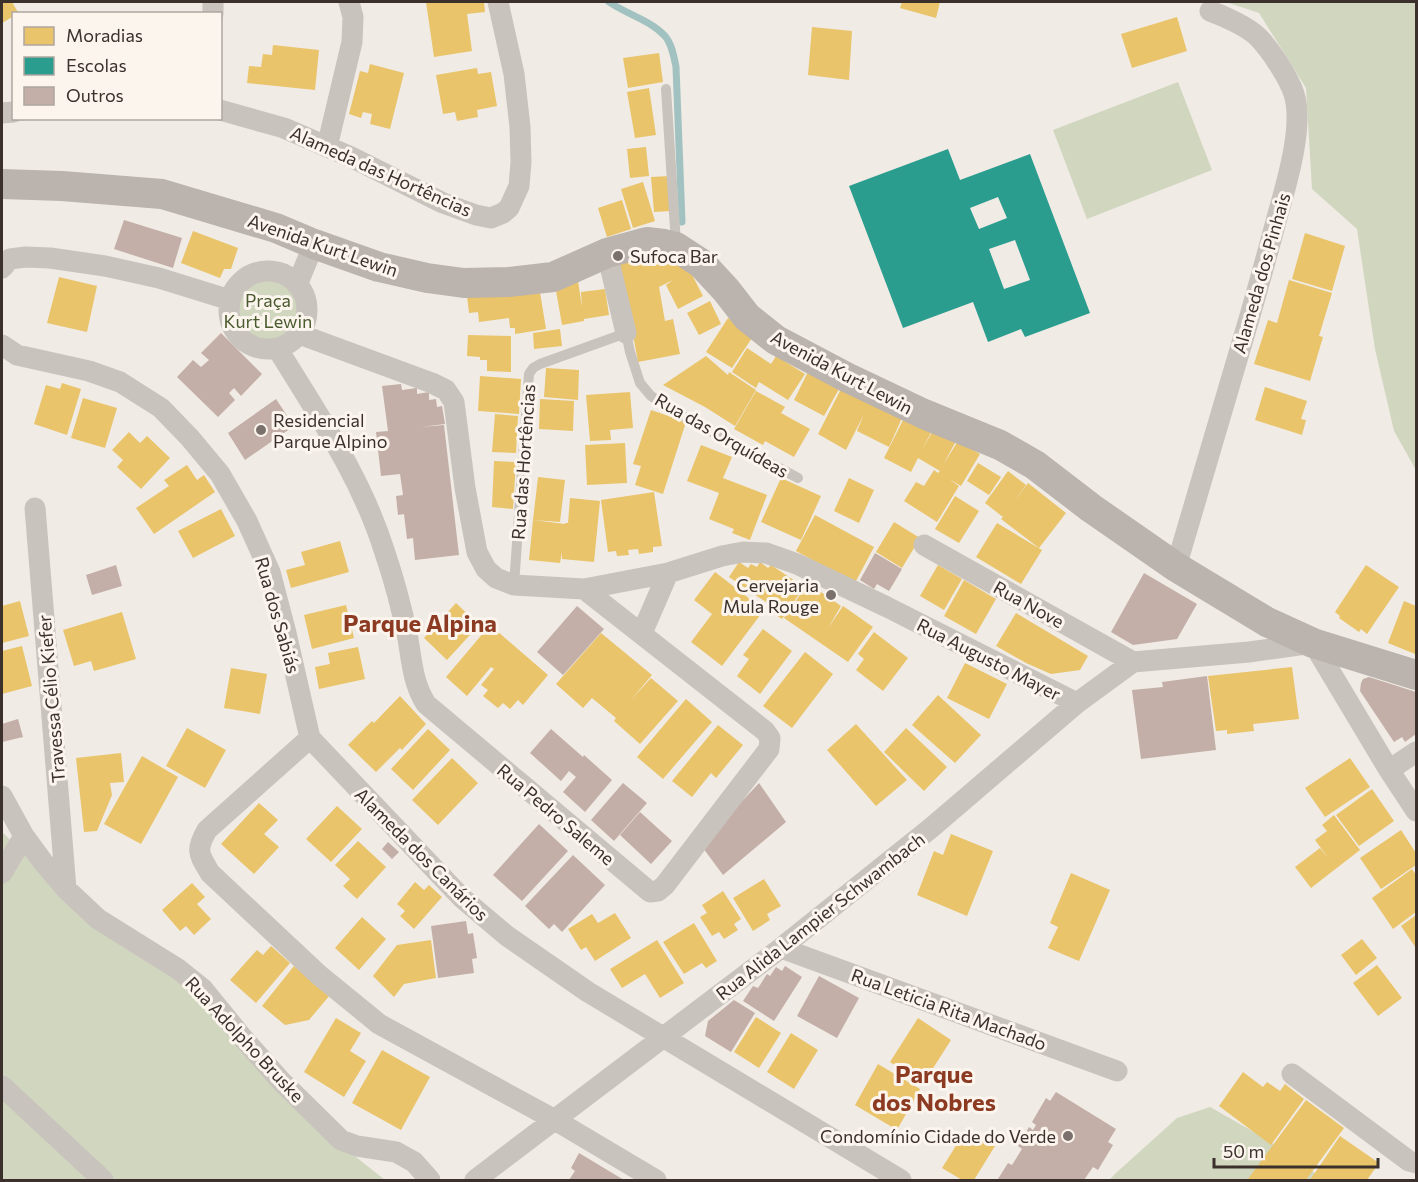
<svg xmlns="http://www.w3.org/2000/svg" width="1418" height="1182" viewBox="0 0 1418 1182" font-family="Commissioner,sans-serif">
  <style>
    .green { fill: #d1d6bf }
    .homes { fill: #e9c46a }
    .schools { fill: #2a9d8f; fill-rule: evenodd }
    .lines { fill: none; stroke-linecap: round; stroke-linejoin: round }
    .stream { stroke: #a1c2c1; stroke-width: 7 }
    .building { fill: #c3afa7 }
    .lane { stroke: #c9c3be; stroke-width: 10 }
    .street { stroke: #c9c3be; stroke-width: 21 }
    .secondary { stroke: #bab3ae; stroke-width: 30 }
    .poi-dot { fill: #7a716c; stroke: #fbf5ee; stroke-width: 2 }
    .labels { text-anchor: middle; dominant-baseline: central; stroke-width: 6; stroke-linejoin: round; paint-order: stroke }
    .street-label { font-size: 18px; fill: #3b302b; stroke: #fbf5ee }
    .poi-label { font-size: 18px; fill: #3b302b; stroke: #fbf5ee; text-anchor: start }
    .park-label { font-size: 18px; fill: #4a5a2e; stroke: #fbf5ee }
    .district-label { font-size: 24px; font-weight: bold; fill: #8c3b22; stroke: #fbf5ee }
  </style>
  <rect width="100%" height="100%" fill="#f0ebe5"/>
  <path class="green" d="M1226,2H1416V470L1394,431L1375,349L1357,229L1312,189L1306,88L1259,13Z
    M1178,82L1212,170L1087,219L1053,130Z
    M236 311a32 32 0 1 1 64 0a32 32 0 1 1-64 0Z
    M2,832L79,905L141,940L351,1153L385,1180H2Z
    M1210,1107L1268,1140L1325,1180H1109L1116,1173L1177,1118Z"/>
  <path class="homes" d="M2,2H12L19,14H14V16L2,23Z
    M426,2H484L485,12L467,14L472,51L434,57Z
    M902,2H940L936,18L900,8Z
    M1177,17L1187,51L1132,68L1121,34Z
    M812,27L852,31L849,80L808,75Z
    M273,45L319,50L315,90L247,83L249,66L261,67L263,54L272,55Z
    M659,53L663,82L628,88L623,58Z
    M370,64L404,73L390,129L370,124L372,114L363,112L361,118L349,114L360,71L368,73Z
    M477,68L478,74L491,72L497,106L477,110L478,117L457,121L455,112L443,114L436,75Z
    M649,88L656,135L635,138L627,92Z
    M646,147L649,176L630,178L627,149Z
    M669,176L671,211L654,212L651,177Z
    M643,182L655,221L633,228L621,189Z
    M622,200L631,229L607,237L598,208Z
    M193,231L238,248L231,269H224L220,278L181,263Z
    M1305,233L1345,246L1332,291L1292,279Z
    M652,247L686,263L703,296L678,309L666,285L673,280L659,287L665,321L673,319L680,354L638,362L623,280L616,259Z
    M59,277L97,286L87,332L47,323Z
    M1289,280L1332,293L1319,336L1323,337L1310,381L1254,364L1268,320L1277,323Z
    M578,281L582,307L581,292L605,289L609,315L584,319V321L562,325L555,285Z
    M539,286L546,329L515,334V328H510L509,318L479,322L478,312L469,313L467,296Z
    M710,301L721,324L699,335L687,313Z
    M728,318L754,335L732,368L706,352Z
    M560,329L562,346L534,349L533,333Z
    M468,335L511,336V372L487,371V360H480V357L467,356Z
    M747,348L771,364L776,356L805,374L788,400L759,382L756,388L732,372Z
    M706,356L728,375L729,372L756,390L735,426L705,407L663,385Z
    M546,368L579,370L578,400L544,397Z
    M808,372L839,389L824,416L794,400Z
    M480,376L521,379L519,414L478,411Z
    M62,383L81,389L67,435L34,424L46,385L60,389Z
    M842,387L902,418L889,447L857,431L864,414L846,450L818,434Z
    M1265,387L1307,401L1301,419L1306,420L1302,435L1255,420Z
    M756,391L785,407L781,413L810,429L794,457L765,441L763,445L734,429Z
    M630,392L633,428L610,430L611,440L590,441L586,395Z
    M83,398L117,408L105,448L71,438Z
    M540,399L574,401L573,431L539,429Z
    M651,410L686,422L663,494L635,485L641,466L633,464Z
    M495,414L518,416L516,453L492,452Z
    M906,414L933,429L921,451L934,429L956,441L943,465L958,441L980,454L961,486L949,479L959,486L937,522L904,501L916,482L924,486L934,470L938,473L940,471L918,458L911,472L884,458Z
    M129,432L140,443L147,436L170,458L141,489L117,467L123,460L112,450Z
    M625,443L627,483L587,485L585,445Z
    M701,445L732,457L723,478L767,495L750,540L732,533L734,529L709,519L719,493L687,481Z
    M494,461L516,462L513,509L492,507Z
    M978,463L1001,477L989,495L967,481Z
    M187,465L197,480L204,475L215,492L154,534L136,508L169,486L164,480Z
    M1008,471L1026,485L1013,503L1028,483L1066,513L1039,548L1001,519L1003,517L985,503Z
    M538,477L565,480L560,522L533,520Z
    M781,478L821,496L801,540L761,522Z
    M849,478L874,490L859,523L834,511Z
    M654,492L662,546L653,547V552L639,554L638,549L628,550L629,555L617,556L616,551L608,552L601,500Z
    M955,496L979,511L959,543L935,529Z
    M570,498L600,501L594,562L562,559V552L560,563L529,560L533,520L565,524V523H568Z
    M221,509L235,536L193,558L178,531Z
    M815,515L874,547L855,583L796,551Z
    M894,522L920,538L902,568L876,552Z
    M997,523L1042,550L1021,584L976,557Z
    M340,541L349,572L291,588L286,570L305,565L301,552Z
    M739,562L748,568L751,564L757,567L760,562L768,568L771,565L804,587L782,619L766,608L769,604L729,577Z
    M938,565L962,579L944,610L920,596Z
    M1366,565L1399,587L1367,634L1361,629L1359,632L1339,618L1340,616L1335,612Z
    M715,572L764,610L722,666L691,642L712,614L694,600Z
    M964,580L996,599L976,634L944,616Z
    M808,583L841,606L828,628L843,606L873,627L848,662L784,618Z
    M20,601L29,636L2,643V606Z
    M1404,601L1416,606V649L1415,654L1388,643Z
    M456,603L479,625L447,660L424,638Z
    M346,605L354,638L312,649L304,615Z
    M122,612L136,659L94,671L91,661L74,666L63,630Z
    M1016,613L1088,656L1080,670L1051,674L1026,663L996,646Z
    M490,625L548,675L523,705L518,700L510,709L503,703L498,708L483,696L488,690L481,685L494,669L491,667L467,696L446,677Z
    M763,629L792,651L760,694L737,676L749,659L743,655Z
    M874,632L908,658L883,691L856,670L864,659L858,654Z
    M601,633L652,675L630,701L651,678L678,701L640,744L614,721L616,718L592,698L583,708L556,684Z
    M22,646L32,686L2,694V651Z
    M358,647L365,679L319,689L315,667L330,664L328,653Z
    M805,652L833,674L792,728L763,706Z
    M965,663L1007,684L989,719L947,698Z
    M1292,667L1299,719L1253,724L1254,731L1227,734V730L1216,731L1208,676Z
    M231,668L267,674L260,714L224,708Z
    M938,695L981,735L955,763L912,725Z
    M400,696L426,724L402,750L400,748L376,772L348,745L372,721L374,723Z
    M686,699L712,722L663,779L637,757Z
    M856,724L907,780L876,806L827,750Z
    M718,725L743,745L716,778L711,773L692,797L672,781Z
    M187,728L226,750L205,788L166,766Z
    M906,728L947,767L924,791L884,752Z
    M428,729L450,750L413,790L391,769Z
    M121,753L124,782L110,783L112,795L97,831L84,832L76,758Z
    M142,756L178,777L141,844L104,824Z
    M452,758L478,783L438,825L412,800Z
    M1350,758L1370,787L1325,817L1305,788Z
    M1372,789L1394,821L1359,846L1336,815Z
    M259,803L278,820L264,834L279,847L254,874L221,844Z
    M337,806L362,829L331,862L306,839Z
    M1334,815L1360,850L1311,888L1295,867L1320,848L1329,859L1315,840L1327,831L1322,825Z
    M1401,830L1416,853V865L1381,889L1360,858Z
    M951,834L993,851L967,916L917,895L934,851L943,855Z
    M358,841L386,867L357,899L343,886L350,879L335,865Z
    M1412,869L1416,875V912L1393,929L1372,898Z
    M1071,873L1110,890L1079,961L1048,948L1058,927L1050,923Z
    M764,879L781,906L767,914L770,920L753,931L733,898Z
    M415,882L424,890L429,885L442,897L414,929L400,916L405,911L397,904Z
    M192,883L205,897L197,904L211,919L194,935L186,926L180,931L162,910Z
    M723,891L741,919L734,924L738,930L724,939L719,932L712,936L700,917L707,913L702,905Z
    M615,913L631,938L595,961L586,947L581,950L568,929L592,914L598,923Z
    M1416,915V948L1401,926Z
    M362,917L386,939L359,970L335,948Z
    M694,923L717,961L706,968L702,963L684,974L663,942Z
    M1362,939L1377,958L1356,975L1341,955Z
    M431,940L436,978L404,984L394,997L373,976L397,945Z
    M657,940L684,983L660,998L645,974L622,988L610,969Z
    M271,946L290,963L256,1003L230,980L257,950L263,955Z
    M1377,965L1402,998L1378,1016L1353,983Z
    M294,966L330,995L309,1020L285,1025L262,1006Z
    M756,1017L781,1033L759,1068L734,1052Z
    M336,1018L361,1033L350,1051L366,1061L344,1097L304,1072Z
    M918,1018L951,1040L923,1084L890,1062Z
    M791,1033L818,1050L794,1089L767,1072Z
    M382,1050L430,1077L401,1130L352,1103Z
    M878,1064L920,1089L897,1130L855,1105Z
    M1243,1072L1263,1087L1267,1082L1280,1091L1285,1084L1304,1099L1271,1145L1219,1106Z
    M1306,1100L1344,1128L1306,1180H1250L1248,1179Z
    M967,1128L995,1146L974,1180H962L942,1168Z
    M1340,1136L1379,1163L1367,1180H1310Z"/>
  <path class="schools" d="M948,149L960,180L1030,154L1090,313L1025,337L1021,329L988,342L973,302L903,328L849,186ZM998,197L1007,218L979,229L970,208ZM1015,240L1030,280L1004,289L989,249Z"/>
  <g class="lines">
    <path class="stream" d="M609,2C626,14 650,20 665,36C672,44 674,57 676,67L682,222"/>
  </g>
  <path class="building" d="M124,220L182,238L173,268L114,249Z
    M221,333L262,374L241,396L234,388L229,393L235,400L218,417L177,377L193,360L201,367L209,360L201,353Z
    M401,384L402,390L417,388V394L429,392V400L436,399L437,407L442,406L445,424L421,427L444,425L459,555L415,560L413,538L407,539L404,514L398,515L396,496L403,495L400,474L381,476L376,432L388,431L382,386Z
    M276,399L294,426L245,460L228,433Z
    M875,553L902,569L889,591L877,584L874,589L860,580Z
    M116,565L122,586L92,595L86,575Z
    M1144,573L1197,604L1177,639L1133,645L1111,632Z
    M577,606L604,629L563,675L537,652Z
    M1207,676L1216,750L1141,759L1132,690L1163,687L1162,682Z
    M1369,677L1416,692V734L1405,742L1402,737L1394,742L1360,691L1361,683L1363,679Z
    M18,719L23,737L2,742V724Z
    M551,729L583,757L584,755L612,780L585,812L563,792L576,777L569,771L561,781L530,753Z
    M623,783L647,803L614,841L591,820Z
    M759,783L786,822L723,875L703,848L733,811Z
    M640,812L672,841L651,864L620,835Z
    M539,824L568,851L522,901L493,875Z
    M388,842L399,852L392,859L382,849Z
    M573,855L605,885L562,932L554,924L549,929L525,906Z
    M466,921L468,934L473,933L477,958L472,959L474,973L438,978L431,926Z
    M785,966L802,977L774,1021L743,1001L753,986L758,988L767,974L770,976L776,967L782,971Z
    M819,976L859,998L837,1038L797,1016Z
    M734,1000L755,1013L731,1052L705,1036L708,1021Z
    M1056,1092L1116,1129L1108,1142L1113,1145L1098,1170L1093,1167L1084,1180H1001L998,1179L1008,1163L1012,1165L1022,1149L1018,1146L1029,1127L1033,1130L1036,1125L1032,1122L1046,1098L1050,1101Z
    M579,1153L624,1180H569L575,1171L571,1168Z"/>
  <g class="lines">
    <path class="lane" d="M666,89L676,244
      M514,585L529,374L533,368L540,364L626,333L630,352L640,383L651,396L686,418L798,478"/>
    <path class="street" d="M213,2V14
      M220,110L284,128L351,157L443,203L476,215L491,218L503,213L509,208L519,186L521,162L520,127L514,74L498,2
      M2,113L14,112
      M327,147L352,42L353,17L349,2
      M607,253L626,333
      M2,268L10,259L26,257L50,258L105,266L159,278L230,300
      M229 310a39 39 0 1 1 78 0a39 39 0 1 1-78 0Z
      M297,285L314,244
      M299,334L432,383L446,390L454,402L465,488L477,552L486,569L496,578L514,585L584,589L668,573L722,556L743,552L766,553L797,564L887,607L1077,703
      M2,345L17,355L89,371L120,382L161,408L190,438L220,474L247,521L270,572L286,633L310,738
      M277,348C317,413 361,477 384,550C394,579 402,609 408,639C412,663 413,683 426,704L650,892L658,891L665,885L769,749L770,738L765,731L584,589
      M35,508L66,889
      M924,545L1133,662
      M1176,567C1198,490 1221,413 1244,336C1256,296 1267,255 1278,214C1287,182 1304,125 1294,94C1289,78 1270,49 1258,37C1248,27 1224,16 1210,11
      M642,633L668,573
      M310,738L462,898L507,936L588,992L901,1180
      M310,738L207,830C195,851 199,854 210,873L319,975L379,1024L555,1120L656,1180
      M1389,770L1416,752
      M2,796L24,836L43,862L66,889L98,919L178,969L203,989L242,1037L281,1081L341,1140L357,1146L396,1152L414,1162L430,1180
      M2,873L24,836
      M781,948L1117,1071
      M1292,1074L1409,1161L1416,1163
      M2,1086L103,1180
      M475,1180L781,948L931,828L1077,703L1133,662L1249,652L1313,643L1389,770L1416,811"/>
    <path class="secondary" d="M2,184L62,186L162,194L276,228L314,244L379,267L427,278L464,283L508,282L553,277L607,253L647,242L664,244L676,247L702,264L726,290L747,317L776,340L846,377L924,414L1000,445L1035,465L1091,508L1176,567L1267,622L1313,643L1416,675"/>
  </g>
  <g class="poi-dot">
    <circle cx="618" cy="256" r="6"/>
    <circle cx="261" cy="430" r="6"/>
    <circle cx="831" cy="595" r="6"/>
    <circle cx="1068" cy="1136" r="6"/>
  </g>
  <g class="labels">
    <g class="street-label">
      <text transform="translate(381 171) rotate(24)">Alameda das Hortências</text>
      <text transform="translate(323 245) rotate(19)">Avenida Kurt Lewin</text>
      <text transform="translate(1261 273) rotate(-74)">Alameda dos Pinhais</text>
      <text transform="translate(842 372) rotate(28)">Avenida Kurt Lewin</text>
      <text transform="translate(722 435) rotate(30)">Rua das Orquídeas</text>
      <text transform="translate(523 462) rotate(-86)">Rua das Hortências</text>
      <text transform="translate(1029 604) rotate(29)">Rua Nove</text>
      <text transform="translate(278 615) rotate(74)">Rua dos Sabiás</text>
      <text transform="translate(989 659) rotate(27)">Rua Augusto Mayer</text>
      <text transform="translate(51 699) rotate(-95)">Travessa Célio Kiefer</text>
      <text transform="translate(556 814) rotate(40)">Rua Pedro Saleme</text>
      <text transform="translate(422 854) rotate(45)">Alameda dos Canários</text>
      <text transform="translate(820 916) rotate(-38)">Rua Alida Lampier Schwambach</text>
      <text transform="translate(949 1009) rotate(20)">Rua Leticia Rita Machado</text>
      <text transform="translate(245 1039) rotate(47)">Rua Adolpho Bruske</text>
    </g>
    <g class="poi-label">
      <text x="630" y="256">Sufoca Bar</text>
      <text x="273" y="420">Residencial<tspan x="273" dy="21">Parque Alpino</tspan></text>
      <text x="819" y="585" text-anchor="end">Cervejaria<tspan x="819" dy="21">Mula Rouge</tspan></text>
      <text x="1056" y="1136" text-anchor="end">Condomínio Cidade do Verde</text>
    </g>
    <g class="park-label">
      <text x="268" y="300">Praça<tspan x="268" dy="21">Kurt Lewin</tspan></text>
    </g>
    <g class="district-label">
      <text x="420" y="622">Parque Alpina</text>
      <text x="934" y="1073">Parque<tspan x="934" dy="28">dos Nobres</tspan></text>
    </g>
  </g>
  <rect width="1418" height="1182" fill="none" stroke="#3b302b" stroke-width="6"/>
  <rect x="12" y="12" width="210" height="108" fill="#fbf5ee" stroke="#aea6a0" stroke-width="1.5"/>
  <rect x="24" y="27" width="30" height="18" fill="#e9c46a" stroke="#aea6a0" stroke-width="1.5"/>
  <text x="66" y="42" font-size="18" fill="#3b302b">Moradias</text>
  <rect x="24" y="57" width="30" height="18" fill="#2a9d8f" stroke="#aea6a0" stroke-width="1.5"/>
  <text x="66" y="72" font-size="18" fill="#3b302b">Escolas</text>
  <rect x="24" y="87" width="30" height="18" fill="#c3afa7" stroke="#aea6a0" stroke-width="1.5"/>
  <text x="66" y="102" font-size="18" fill="#3b302b">Outros</text>
  <path d="M1214 1158v9h164v-9" fill="none" stroke="#3b302b" stroke-width="3"/>
  <text x="1223" y="1158" font-size="18" fill="#3b302b" stroke="#fbf5ee" stroke-width="4.5" paint-order="stroke">50 m</text>
</svg>
